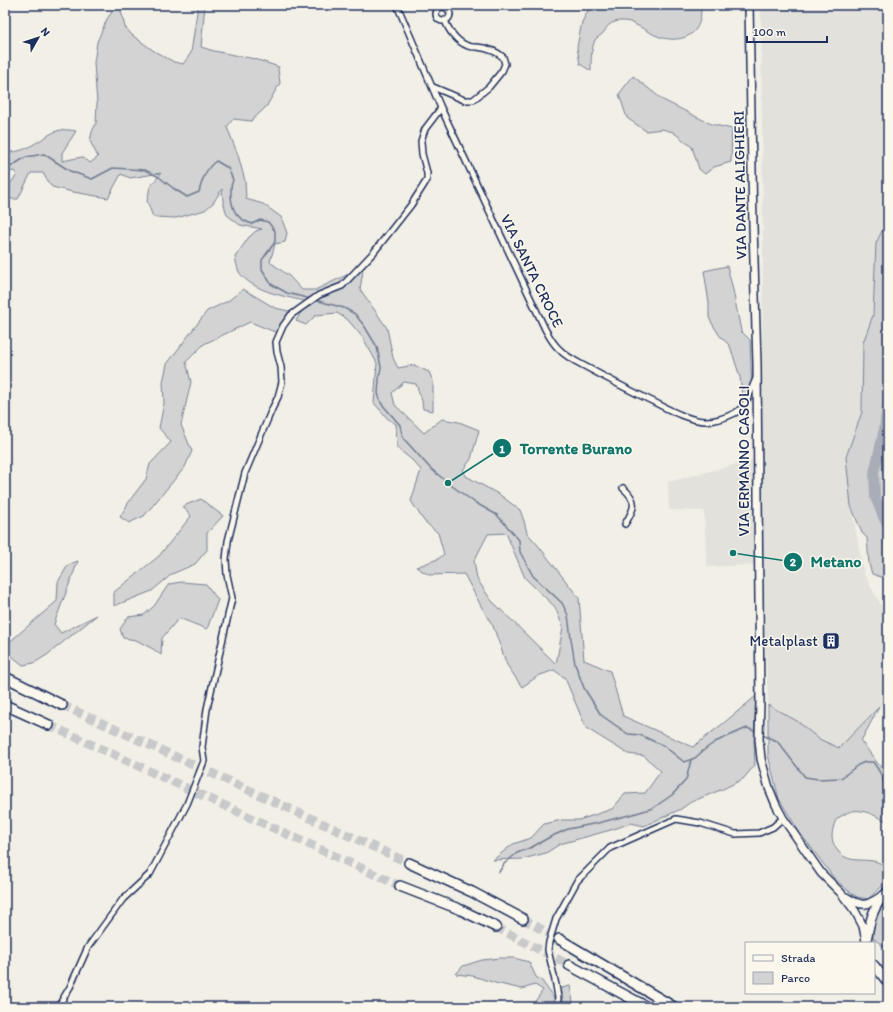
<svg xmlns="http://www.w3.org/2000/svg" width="893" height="1012" viewBox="0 0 893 1012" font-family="Itim,sans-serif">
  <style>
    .built { fill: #e2e1dc }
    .green { fill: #d2d3d2; stroke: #768198; fill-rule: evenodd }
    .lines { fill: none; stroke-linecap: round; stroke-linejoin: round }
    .stream { stroke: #707b93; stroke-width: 1.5 }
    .river { stroke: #a9adb7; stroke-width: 10 }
    .trunk-tunnel { stroke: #c7c9cb; stroke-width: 9; stroke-dasharray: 9 4.5; stroke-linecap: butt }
    .minor-casing { stroke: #1b2f5e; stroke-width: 8 }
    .secondary-casing { stroke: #1b2f5e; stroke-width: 10 }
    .primary-casing { stroke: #1b2f5e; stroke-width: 11 }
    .trunk-casing { stroke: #1b2f5e; stroke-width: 12 }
    .minor { stroke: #fbf7ec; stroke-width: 5 }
    .secondary { stroke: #fbf7ec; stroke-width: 7 }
    .primary { stroke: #fbf7ec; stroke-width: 8 }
    .trunk { stroke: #fbf7ec; stroke-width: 9 }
    .labels { text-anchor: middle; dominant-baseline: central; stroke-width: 3; stroke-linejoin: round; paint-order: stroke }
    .street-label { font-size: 15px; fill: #1b2f5e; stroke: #fbf7ec }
    .poi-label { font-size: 15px; fill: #1b2f5e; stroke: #fbf7ec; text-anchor: end }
    .leader { fill: none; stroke: #0f766e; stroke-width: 1.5 }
    .callout-dot { fill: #0f766e; stroke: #fbf7ec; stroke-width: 1.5 }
    .mark-label { font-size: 12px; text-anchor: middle; font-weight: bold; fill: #fff }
    .callout-label { font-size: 16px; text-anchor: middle; font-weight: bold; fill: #0f766e; stroke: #fbf7ec; stroke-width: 3; stroke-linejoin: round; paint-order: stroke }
  </style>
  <rect width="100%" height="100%" fill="#f2efe6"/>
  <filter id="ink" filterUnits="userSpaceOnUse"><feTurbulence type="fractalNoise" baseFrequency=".025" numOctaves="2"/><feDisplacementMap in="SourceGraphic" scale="8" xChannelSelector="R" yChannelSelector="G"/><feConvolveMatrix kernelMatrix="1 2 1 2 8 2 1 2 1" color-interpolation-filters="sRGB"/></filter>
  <g filter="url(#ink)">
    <path class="built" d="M761,5H888V219L876,243L873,315L863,343L862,412L846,457L851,506L864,574L888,618V698L839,748L819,739L797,721L768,705L760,491L762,372L763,248Z
      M753,460L754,565L707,567L704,511L669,510L668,482Z"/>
    <path class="green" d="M117,5H123L121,11L125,27L132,35L154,51L174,62L183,64L191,53L198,5H205L201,47L214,51L255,59L279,67L278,69L280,83L266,107L251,121L233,119L227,127L238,155L245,181L246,199L263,204L281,217L287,233L285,242L275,244L270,262L289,276L302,290H315L353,272L363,271L360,289L387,328L393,358L398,368L414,365L429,372L433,381V411L423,409L422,401L416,384L404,382L392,393L395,405L424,433L442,419L459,422L479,430L471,459L463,470L466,476L500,495L520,510L524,521L527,533L537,544L579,598L584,660L610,671L623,716L693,747L725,722L756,696L754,742L755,765L743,779L723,789L691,802L681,809L644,826L631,823L614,829L560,844L546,853L523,859L493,860L513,844L531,838L544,824L562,820H579L612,809L625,794L645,793L661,771L644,756L628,754L586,728L565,678L554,670L538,676L522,687L507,665L493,626L481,606L464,574L429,575L416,567L438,559L444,554L438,533L424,521L411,501L421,470L412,460L397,448L396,424L388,419L374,403L377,363L363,338L348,320L337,313L316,315L306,325L296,321L302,310L304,301C283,296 252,291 239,272C237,268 236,261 235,257L249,237L256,231L262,229L240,225L227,215L223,201L222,189L213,203L205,210L176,218L153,217L147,201L150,187L161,173L130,178L121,174L108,198L73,192L52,187L48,182L43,173H31L18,199H6L5,190L17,175L14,171L5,173V151C24,156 41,137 57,131C62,129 71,130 76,131L62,153V161L82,157L90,163L98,157L90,141L92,132L96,123L97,103L94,63L97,42L107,19ZM506,533L525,578L555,607L563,627L556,664L491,600L477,579L474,561L488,534Z
      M591,5H701C701,13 701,22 696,29C688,40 672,41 660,37C650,34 642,27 632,23C626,20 615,20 609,25C606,27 606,30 604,32C602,35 597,37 595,40C591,49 591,61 591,71L580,64L577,47L582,22Z
      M633,76L663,100L711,124L732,129L731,162L714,167L705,174L699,169L692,147L673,132L662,129L646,131L627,118L619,94Z
      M888,219V447L883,471L887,510L888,512V575L881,577L872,574L869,564L867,538L862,533L851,506L846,457L862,412L863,343L873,315L876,243Z
      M727,266L733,290L741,331L750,340L752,397L742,396L740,377L730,346L720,336L713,325L709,318V303L704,271Z
      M243,289L275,308L289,311L275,332L250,322L204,344L186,362L191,382L181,425L192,451L185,467L144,516L129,523L120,517L130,500L146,479L150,464L171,442L159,428L164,403L163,382L167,364L207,311L228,301Z
      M201,499L223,516L207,533V550L195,564L172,574L152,591L114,606V592L159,556L191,516L183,506Z
      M78,561L54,624L61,633L97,615L47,655L34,663L23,665L8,653L5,652V645H6L57,601L58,582L68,565Z
      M181,582L206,584L218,600L207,629L179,618L162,638L161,655L153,649L136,640L123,638L120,629L128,617L144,615L154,606L169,584Z
      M768,705L797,721L819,739L839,748L879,707L861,741L888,777V822C875,816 859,805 845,814C843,815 839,817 837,819C834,822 832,832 832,837C833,843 834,846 838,851C850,867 872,854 886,867C889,870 888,877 888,881L879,889L868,899L857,897L846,889L834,878L800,833L779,799L768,755Z
      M888,899V950L873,938C873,920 877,912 888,899Z
      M500,958H514L529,962L536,977L542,981L556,1001L563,1002L562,988L570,986L574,1007H533L534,1003L543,990L535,985L522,989L495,983L473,976L456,974L463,966L482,960Z"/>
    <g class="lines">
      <path class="stream" d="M5,166L10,167L26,157L44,154L70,171L92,179L113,168L145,170L159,177L173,188L187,197L199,192C202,180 206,168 216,161L228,168L233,180C230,186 231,190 231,196C232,211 237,219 252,224L260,220L268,222L275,231V242L262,260V269L271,284L287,293L311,299
        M315,300L344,308L355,314L365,327L377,347L381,367L379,379L378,393L381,403L400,425L403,438L413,449L430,468L448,483L474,502L497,515L519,540L520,552L533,576L546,588L562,603L568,615L571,639L575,664L584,688L601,715L628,734L640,735L664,746L684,762L695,758L704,750L715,742L747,728L757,732
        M762,735L777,741L805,777L818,779L841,778L858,765L865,762H873C878,769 883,776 884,785C885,796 883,797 888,807
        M499,872L504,864L517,853L532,847L550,837L568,829L598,823L633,814L653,808L672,795L686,780L691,760"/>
      <path class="river" d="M888,398L884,429L874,473L875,497L884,519L888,525"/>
      <path class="trunk-tunnel" d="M62,705L409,863
        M49,725L400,886
        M523,919L559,939
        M496,927L569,965"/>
      <defs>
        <path id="minor" d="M397,5L441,108L545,329C549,336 553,344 559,349C567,358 579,363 590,369C610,380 631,391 652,401C668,409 689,421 706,421C716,421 727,417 735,413C749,405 750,389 757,377
          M436 14a7 7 0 1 1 14 0a7 7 0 1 1-14 0Z
          M448,10L454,5
          M433,87L464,100H473L489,87L502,71L505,64L503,57C495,50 487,48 477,47C474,47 470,47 468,46C457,42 448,30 445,20
          M623,488C638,501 635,508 625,524
          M58,1007L70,987L88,947L123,899L150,874L187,804L204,761L202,747L207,709L232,598L227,575L226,559L228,541L245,473L272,409L278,397L282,382L281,367L277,352L276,342L283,326L291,315L319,295L342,286L374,252L411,205L427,180V173L422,154L421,141L425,129L441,108
          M557,1007L558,998L556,985L548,950L549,942L556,919L577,881L610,848L676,819L700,823L735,834L759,833L773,827L783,818"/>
        <path id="secondary" d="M749,5L753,226L757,364L758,497L760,702L759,739L761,759L769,788L776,805L783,818L821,873L841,893L855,911L863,926L866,941
          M846,897C863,908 867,906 883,895"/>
        <path id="primary" d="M866,943C870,921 872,907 888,891
          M874,965L888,983"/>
        <path id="trunk" d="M5,677L62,705
          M5,705L49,725
          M409,863L472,892L523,919
          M400,886L459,909L496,927
          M559,939L674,1007
          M569,965L647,1007"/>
      </defs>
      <use href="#minor" class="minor-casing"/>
      <use href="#secondary" class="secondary-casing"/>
      <use href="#primary" class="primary-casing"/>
      <use href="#trunk" class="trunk-casing"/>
      <use href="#minor" class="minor"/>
      <use href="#secondary" class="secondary"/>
      <use href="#primary" class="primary"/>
      <use href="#trunk" class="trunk"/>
    </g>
  </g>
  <defs>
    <symbol id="building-square" viewBox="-11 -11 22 22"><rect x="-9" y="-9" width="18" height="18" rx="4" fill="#1b2f5e" stroke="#fbf7ec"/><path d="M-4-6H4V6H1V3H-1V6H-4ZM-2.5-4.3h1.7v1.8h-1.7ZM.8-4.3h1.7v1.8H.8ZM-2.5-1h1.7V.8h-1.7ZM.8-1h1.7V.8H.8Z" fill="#fff"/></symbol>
  </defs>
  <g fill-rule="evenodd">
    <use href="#building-square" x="821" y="631" width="20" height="20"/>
  </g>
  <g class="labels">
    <g class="street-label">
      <text transform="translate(740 185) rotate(-91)">VIA DANTE ALIGHIERI</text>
      <text transform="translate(532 271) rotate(64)">VIA SANTA CROCE</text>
      <text transform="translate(744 461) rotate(-90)">VIA ERMANNO CASOLI</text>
    </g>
    <g class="poi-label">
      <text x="818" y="641">Metalplast</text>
    </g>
  </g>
  <path class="leader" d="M448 483L502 448M733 553L793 562"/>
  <g class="callout-dot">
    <circle cx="448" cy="483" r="4"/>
    <circle cx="733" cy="553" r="4"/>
    <circle cx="502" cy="448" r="10"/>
    <circle cx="793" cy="562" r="10"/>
  </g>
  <g class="mark-label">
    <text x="502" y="453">1</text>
    <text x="793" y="566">2</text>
  </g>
  <g class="callout-label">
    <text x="576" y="454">Torrente Burano</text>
    <text x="836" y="567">Metano</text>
  </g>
  <rect width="893" height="1012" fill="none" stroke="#fbf7ec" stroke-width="20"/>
  <rect x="10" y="10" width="873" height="992" fill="none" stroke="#1b2f5e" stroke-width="1.5" filter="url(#ink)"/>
  <rect x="745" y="942" width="130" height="52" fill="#fbf7ec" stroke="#a1a7b3"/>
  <rect x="753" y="955" width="20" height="6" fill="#fbf7ec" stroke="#a1a7b3"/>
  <text x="781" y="962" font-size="12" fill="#1b2f5e">Strada</text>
  <rect x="753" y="972" width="20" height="12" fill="#d2d3d2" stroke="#a1a7b3"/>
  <text x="781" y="982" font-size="12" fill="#1b2f5e">Parco</text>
  <g transform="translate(38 38) rotate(51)" stroke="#fbf7ec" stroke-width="3" paint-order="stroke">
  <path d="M0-3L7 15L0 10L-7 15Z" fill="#1b2f5e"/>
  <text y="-6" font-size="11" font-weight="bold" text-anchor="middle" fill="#1b2f5e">N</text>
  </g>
  <path d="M747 36v6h80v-6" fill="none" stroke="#1b2f5e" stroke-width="2"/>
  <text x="753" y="36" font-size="12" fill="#1b2f5e" stroke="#fbf7ec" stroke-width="3" paint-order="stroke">100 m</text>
</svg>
